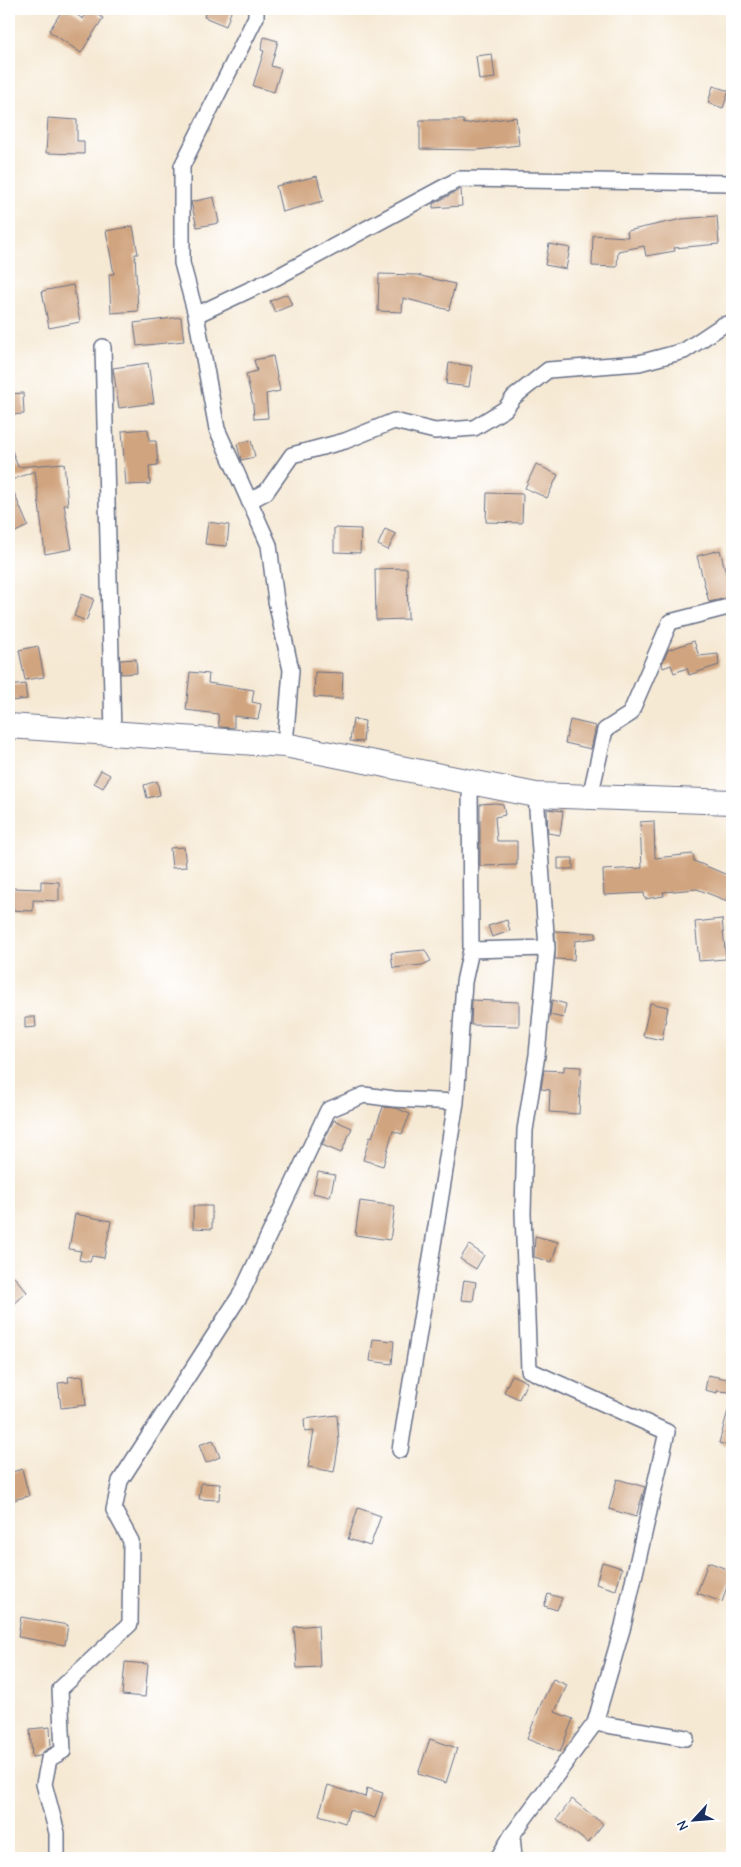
<svg xmlns="http://www.w3.org/2000/svg" width="741" height="1867" viewBox="0 0 741 1867" font-family="'Comic Neue',sans-serif">
  <style>
    .building { fill: #d0a47f }
    .lines { fill: none; stroke-linecap: round; stroke-linejoin: round }
    .minor-casing { stroke: #687087; stroke-width: 18 }
    .primary-casing { stroke: #687087; stroke-width: 26 }
    .minor { stroke: #fff; stroke-width: 15 }
    .primary { stroke: #fff; stroke-width: 24 }
  </style>
  <rect width="100%" height="100%" fill="#fff"/>
  <filter id="ink" filterUnits="userSpaceOnUse"><feTurbulence type="fractalNoise" baseFrequency=".02" numOctaves="2"/><feDisplacementMap in="SourceGraphic" scale="10" xChannelSelector="R" yChannelSelector="G"/><feConvolveMatrix kernelMatrix="1 2 1 2 8 2 1 2 1" color-interpolation-filters="sRGB"/></filter>
  <filter id="wash" filterUnits="userSpaceOnUse"><feTurbulence type="fractalNoise" baseFrequency=".0096" numOctaves="4" result="noise"/><feDisplacementMap in="SourceGraphic" scale="20" xChannelSelector="R" yChannelSelector="G"/><feGaussianBlur stdDeviation="1.12" result="paint"/><feColorMatrix in="noise" values="0 0 0 0 0 0 0 0 0 0 0 0 0 0 0 0 0 1.4 0 .05"/><feComposite in="paint" operator="in"/></filter>
  <g filter="url(#wash)">
    <rect width="100%" height="100%" fill="#f6e9d4"/>
    <g id="blocks">
      <path class="building" d="M63,9H68L83,19L89,9L103,18L81,53L49,31Z
        M207,9H232L226,26L204,17Z
        M264,37L278,41L271,66L281,69L274,92L253,86L264,51L261,50Z
        M492,54L495,78L479,80L476,56Z
        M713,86L729,91L723,108L708,103Z
        M516,117L519,145L478,150L420,149V120H463L464,124Z
        M48,118L77,120V141H84V154L46,153Z
        M317,176L323,201L282,212L276,186Z
        M461,189L462,206L433,208V204Z
        M214,197L219,223L197,227L191,202Z
        M717,216L719,244L674,248L675,251L646,256L644,246L618,251L617,267L592,266L593,235L628,237L627,231L682,219Z
        M133,226L138,254H135L138,311L111,313L109,274H114L106,231Z
        M549,244L570,248L566,269L545,265Z
        M379,274L417,275L455,284L449,310L403,298L402,312L378,311Z
        M73,285L80,322L49,328L42,291Z
        M287,294L292,305L275,312L270,301Z
        M181,317L184,341L137,346L134,323Z
        M273,356L280,391L266,394L268,418L254,419L253,404L246,374L257,371L254,360Z
        M148,363L154,403L119,408L113,368Z
        M449,363L472,366L469,387L446,384Z
        M23,393L24,414L9,415V394Z
        M148,429L149,441H156L158,465L149,466L150,484L126,485L122,431Z
        M251,440L255,457L241,460L237,444Z
        M9,445H10L18,467L64,463L68,505H64L72,549L45,554L35,471L9,481Z
        M536,464L558,475L547,498L525,488Z
        M9,481L28,526L9,535Z
        M487,493L523,494L522,523L486,522Z
        M208,522L229,525L227,546L205,544Z
        M334,528L361,529L360,553L334,552Z
        M385,529L396,534L388,550L378,545Z
        M720,550L732,597L709,602L697,556Z
        M407,568L408,619L376,620L375,569Z
        M82,594L94,599L86,621L74,616Z
        M694,641L699,656L718,654L719,665L689,675L687,668L674,673L671,665L663,668L662,664L668,650Z
        M38,646L44,677L25,680L19,650Z
        M136,659L137,673L121,674L120,660Z
        M190,672L209,674L208,683L254,690L252,702L261,704L258,719L234,716V728L219,727L218,714L186,710Z
        M315,672L343,673L342,699L314,697Z
        M25,684L27,699L11,701L9,686Z
        M353,719L365,721L363,742L350,741Z
        M570,720L596,726L591,749L565,743Z
        M101,770L110,775L103,788L94,783Z
        M157,781L160,795L147,798L144,785Z
        M495,803L503,804L505,815L495,817L497,841H517V865L480,866V804Z
        M547,809L563,811L560,835L548,833Z
        M654,821L655,858L693,854L694,861L732,877V887L727,901L697,889L663,892L664,896L645,899L644,893L604,895L603,870L642,868L640,822Z
        M184,847L186,867L172,868L170,848Z
        M558,858H573V869H558Z
        M41,881L59,882V901L33,900V911L9,910V893H12V888L41,889Z
        M722,919L726,959L699,961L695,922Z
        M507,920L510,931L492,937L488,926Z
        M555,931L596,933V938L575,941L574,960L555,959Z
        M425,950L431,961L422,965L393,968L391,953Z
        M472,1000L519,1002V1026L471,1025Z
        M552,1000L566,1004L563,1018L550,1015Z
        M650,1003L668,1007L662,1040L643,1036Z
        M25,1017H35L36,1027L25,1028Z
        M564,1066L581,1067L579,1114L549,1112L550,1090L541,1089L544,1070L564,1071Z
        M383,1107L396,1108L410,1114L402,1134L393,1131L383,1166L363,1160L370,1136L372,1137Z
        M334,1120L352,1128L341,1153L322,1145Z
        M318,1172L335,1175L330,1197L313,1193Z
        M360,1201L395,1206L390,1240L355,1235Z
        M193,1206H212V1229L193,1228Z
        M75,1214L111,1221L104,1258L92,1256L90,1262L79,1260L81,1251L69,1249Z
        M535,1236L558,1242L552,1262L534,1257Z
        M469,1245L484,1255L476,1269L460,1259Z
        M9,1271L27,1292L9,1309Z
        M464,1280L476,1282L473,1301L461,1300Z
        M373,1339L394,1341L392,1364L370,1361Z
        M512,1375L527,1382L519,1399L504,1392Z
        M708,1375L732,1380V1392L717,1391V1393L705,1390Z
        M83,1376L86,1405L61,1408L58,1383L69,1382L68,1377Z
        M729,1407L732,1408V1447L719,1443Z
        M337,1415L339,1442L334,1472L308,1467L314,1431L305,1432L304,1419Z
        M213,1440L220,1457L206,1463L199,1445Z
        M22,1469L29,1496L9,1501V1473Z
        M617,1479L645,1487L636,1517L609,1509Z
        M201,1483L220,1484L219,1500L199,1499Z
        M358,1508L381,1516L370,1546L348,1539Z
        M602,1562L622,1568L616,1590L596,1584Z
        M708,1562L732,1571L722,1602L697,1593Z
        M548,1594L562,1598L557,1610L544,1606Z
        M21,1617L68,1625L65,1645L18,1637Z
        M318,1625L320,1667L297,1668L294,1627Z
        M125,1662L148,1664L145,1697L122,1695Z
        M553,1679L567,1685L555,1712L573,1719L560,1752L527,1739L540,1706Z
        M50,1727L51,1747L44,1751L40,1756L32,1757L30,1729Z
        M430,1739L457,1748L446,1783L418,1774Z
        M328,1785L365,1797L367,1788L383,1793L375,1818L349,1810L345,1823L319,1815Z
        M572,1799L603,1824L588,1843L557,1819Z"/>
    </g>
  </g>
  <g filter="url(#ink)">
    <use href="#blocks" fill-opacity="0" stroke="#687087" stroke-width="1"/>
    <g class="lines">
      <defs>
        <path id="minor" d="M256,9V17L182,166V263L196,315L217,429L269,545L276,601L291,670L285,745
          M196,315L277,277L459,179L732,183
          M103,347L113,733
          M249,501L266,492L292,455L345,441L394,421L435,431L474,428L505,409L514,397L548,370L639,363L684,351L723,325L732,323
          M470,782L471,950
          M590,797L605,730L630,714L670,622L732,606
          M400,1450L456,1102
          M595,1723L686,1738
          M512,1835L514,1858
          M57,1858V1833L44,1784L49,1759L63,1751L60,1689L130,1624L131,1541L114,1510L120,1481L241,1294L328,1110L364,1095L394,1099L456,1102L464,982L471,950L547,948
          M498,1858L512,1835L595,1723L623,1626L667,1432L529,1370L523,1213L525,1130L537,1055L547,948L536,795"/>
        <path id="primary" d="M9,726L285,745L536,795L732,802"/>
      </defs>
      <use href="#minor" class="minor-casing"/>
      <use href="#primary" class="primary-casing"/>
      <use href="#minor" class="minor"/>
      <use href="#primary" class="primary"/>
    </g>
  </g>
  <rect width="741" height="1867" fill="none" stroke="#fff" stroke-width="30"/>
  <g transform="translate(694 1820) rotate(244)" stroke="#ffffff" stroke-width="4" paint-order="stroke">
  <path d="M0-4L9 19L0 12L-9 19Z" fill="#1b2f5e"/>
  <text y="-8" font-size="14" font-weight="bold" text-anchor="middle" fill="#1b2f5e">N</text>
  </g>
</svg>
